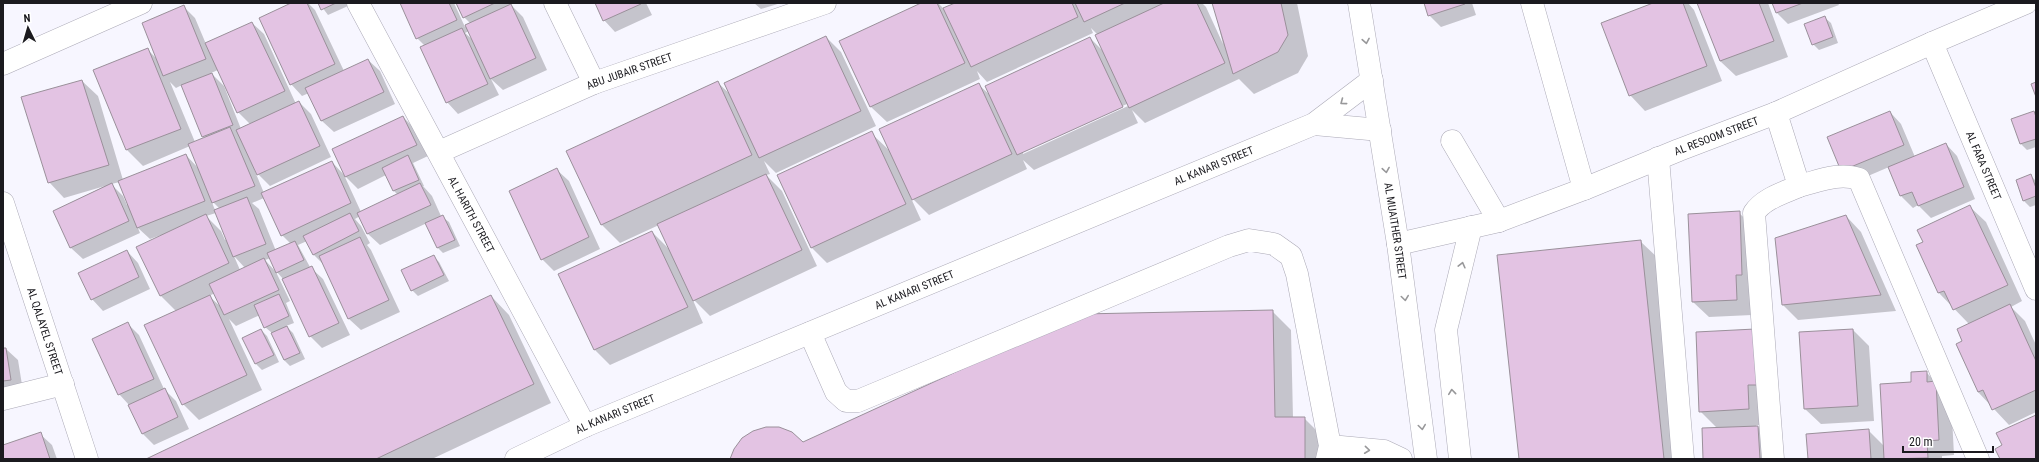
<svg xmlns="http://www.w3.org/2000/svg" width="2039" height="462" viewBox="0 0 2039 462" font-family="'Roboto Condensed',sans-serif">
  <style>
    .shadow { fill: #0003; fill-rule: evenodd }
    .building { fill: #e3c3e3; stroke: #9a909a }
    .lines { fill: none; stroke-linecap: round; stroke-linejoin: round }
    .minor-casing { stroke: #aba9b6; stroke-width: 23 }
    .minor { stroke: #fff; stroke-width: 22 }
    .oneway { stroke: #98989a }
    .labels { text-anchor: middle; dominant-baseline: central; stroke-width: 3; stroke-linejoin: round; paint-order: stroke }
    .street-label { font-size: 11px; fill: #1b1a1f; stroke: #fff }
  </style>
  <rect width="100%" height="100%" fill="#f7f6ff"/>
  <path class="shadow" d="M293,3H308L315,10L344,71L368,60L380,71L395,104L334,132L322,121L309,93L302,96L291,84Z
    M319,3H346L348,6L328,15Z
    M401,3H454L465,27L471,24L464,17L457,3H509L523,17L547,70L503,90L491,79L499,95L458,114L447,102L425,46L417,38ZM469,31L474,41L465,33Z
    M596,3H646L652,15L615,32L604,20Z
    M754,3H781L761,9Z
    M923,3H938L944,9L957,3H1202L1206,7L1223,44L1213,3H1297L1308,56L1298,73L1254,94L1239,79L1145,123L1132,110L1138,123L1034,170L1023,160L1027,169L929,215L910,196L921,220L827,263L812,248L871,133L891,152L979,85L990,95L1090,38L1104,52L1098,35L1091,28L1093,33L987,82L977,71L980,79L887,122L871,107L840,41ZM1127,104L1128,106L1023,154V151Z
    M1425,3H1472L1476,15L1441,27L1429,15Z
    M1656,3H1688L1694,10L1722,81L1645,111L1630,95Z
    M1698,3H1768L1788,57L1736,76L1720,61Z
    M1773,3H1838L1839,5L1788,24L1777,13Z
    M184,7L195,18L206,44L252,23L264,34L296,104L299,102L311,114L331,157L270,186L258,174L255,168L254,169L264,193L332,162L345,176L403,117L415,129L428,156L413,163L424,186H423L432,196L441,216L449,222L460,246L443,253L437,247L427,223L380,245L368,234L360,216L355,219L361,226L370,243L367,245L371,250L400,312L361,330L349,319L324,265L313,254L307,241L298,245L310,267L323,279L350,335L322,348L310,336L283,279L277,272L271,258L265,260L276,272L290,301L286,303L294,323L286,326L293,333L305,359L290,366L284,360L272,333L265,327L260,315L236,326L229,319L262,390L199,420L183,404L176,311L161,296L138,248L161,236V235L150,239L138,228L140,233L83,259L71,248L54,211L105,186L64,198L49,182L82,81L98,96L123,180L186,155L199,169L190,146L143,166L127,150L95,71L147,49L158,60ZM218,70L238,112L251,125L241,129L224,86L211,73ZM170,82L176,88L182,85L205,138L195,142ZM344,175L358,189L386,175L394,191L398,195L361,212ZM120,182L129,205H127L123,196L111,184ZM264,198L282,235L291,244L276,251L259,209L252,203ZM211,200L220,209L215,210ZM216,213L227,239L225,240L221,231L206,216ZM234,256L245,268L240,270ZM215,293L221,307L209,296Z
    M1824,17L1831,23L1838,43L1819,50L1813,44Z
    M826,37L841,52L876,126L776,173L764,161L770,174L766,175L782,191L817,266L710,316L692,298L703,323L610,365L595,350L560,275L652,232L670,250L659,225L620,243L602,225L568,151L717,82L731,95Z
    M1890,112L1901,124L1915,157L1946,144L1957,156L1975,199L1931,218L1918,205L1913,208L1901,196L1889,167L1854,182L1828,138Z
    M2034,113L2036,115V147L2027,150L2021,144L2013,120Z
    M557,170L569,181L600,249L554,271L542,259Z
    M2031,176L2036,181V205L2030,207L2024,201L2017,180Z
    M1970,207L1986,222L2022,301L2011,307L2025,321L2036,345V412L2009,425L1978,392L1964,342L1969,324L1939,293L1918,246L1924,243Z
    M1739,213L1755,228L1752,315L1709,317L1693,302Z
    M1846,216L1861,232L1896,311L1798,320L1782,304Z
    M1640,241L1659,259L1680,459H1520Z
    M127,251L138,263L150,289L103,311L92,299Z
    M433,256L439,262L449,281L418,296L412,290Z
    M491,296L509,315L551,403L432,459H148Z
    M1273,312L1291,330L1293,418H1304L1322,436L1323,459H731L803,443Z
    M128,324L139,335L164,389L176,401L189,429L154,445L142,433L129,405L119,394Z
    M261,330L267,336L279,362L262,370L256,364L243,338Z
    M1853,330L1869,346L1874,421L1821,424L1805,409L1801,333Z
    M1770,346L1764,425H1756L1774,442V459H1704L1717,428L1700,411Z
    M3,349H6L18,360L23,391L3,394Z
    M1926,372L1951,398L1954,455L1942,456V459H1809L1868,430L1884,446L1912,383Z
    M40,434L52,445L57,459H3V446Z"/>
  <path class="building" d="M291,3H307L335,64L290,85L259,18Z
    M318,3H336L321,10Z
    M400,3H449L457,20L416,39Z
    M456,3H495L463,18Z
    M595,3H640L641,4L603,21Z
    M921,3H937L965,63L870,107L839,41Z
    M955,3H1072L1078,17L971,67L943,8Z
    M1075,3H1125L1084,22Z
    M1164,3H1197L1225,63L1129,108L1095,35Z
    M1212,3H1281L1288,35L1278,52L1233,74Z
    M1424,3H1465V4L1428,16Z
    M1653,3H1683L1707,66L1629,96L1601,23Z
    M1697,3H1759L1774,41L1720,61Z
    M1772,3H1803L1776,13Z
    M511,4L536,58L490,79L465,25Z
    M184,5L206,59L163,76L142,23Z
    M1825,16L1833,37L1812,45L1804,24Z
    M252,22L285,91L237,113L205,43Z
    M462,28L488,84L446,103L420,47Z
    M826,36L861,111L759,158L724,83Z
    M1090,37L1123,107L1017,155L985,86Z
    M148,48L181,129L126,150L93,70Z
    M368,59L384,92L321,121L305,88Z
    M212,73L233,125L202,137L181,85Z
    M82,80L109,165L48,183L21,97Z
    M718,81L752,155L601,225L566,151Z
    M2036,82V97L2031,84Z
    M979,83L1012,154L912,200L879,129Z
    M299,101L320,146L257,175L236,130Z
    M1890,111L1904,145L1841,171L1827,137Z
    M2034,111L2036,117V139L2020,144L2011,119Z
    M403,116L417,145L345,177L332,149Z
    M230,127L255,186L212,203L188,144Z
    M872,131L906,204L811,248L777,175Z
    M1946,143L1964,187L1918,206L1912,192L1900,196L1888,167Z
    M186,154L205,201L137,228L118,181Z
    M408,155L419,180L393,191L382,168Z
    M332,161L351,203L281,236L261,193Z
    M557,168L589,237L541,260L509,191Z
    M766,174L802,250L693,301L657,224Z
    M2031,174L2036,188V196L2023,201L2016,180Z
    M112,183L129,221L70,248L53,211Z
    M420,183L431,205L367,234L357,213Z
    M247,197L266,244L233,257L214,210Z
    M1970,205L2008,285L1953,310L1944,291L1938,293L1916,245L1923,242L1917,230Z
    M1740,211L1742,275H1736L1737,300L1692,302L1688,214Z
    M350,213L359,231L313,255L303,236Z
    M206,214L229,263L160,296L136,247Z
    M443,215L455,240L437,248L425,223Z
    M1846,215L1881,295L1782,305L1775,238Z
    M652,231L688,307L594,350L558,274Z
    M360,237L389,300L348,319L319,256Z
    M1641,240L1664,459H1519L1497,255Z
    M295,241L304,260L276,273L267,253Z
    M127,250L139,277L91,300L78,273Z
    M434,255L444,275L411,291L401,270Z
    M264,258L279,290L224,315L209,284Z
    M312,266L339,323L309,337L282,279Z
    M279,294L289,316L264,328L254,305Z
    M210,295L247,375L182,405L144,325Z
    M491,295L534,384L376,459H146Z
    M2010,304L2036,361V390L1992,410L1983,390L1978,392L1956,344L1962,341L1957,329Z
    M1273,310L1275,417H1305V459H730L734,449L742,438L753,431L766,427H779L792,432L803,442L1082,314Z
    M128,322L154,379L118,395L92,339Z
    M287,326L300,353L284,360L271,333Z
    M261,329L274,355L255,364L242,338Z
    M1755,329L1757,385H1748L1749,409L1699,412L1696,332Z
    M1853,329L1858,406L1804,409L1799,332Z
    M3,348H6L11,380L3,381Z
    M1927,371V382L1936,381L1939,440L1927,441L1928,458L1884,459L1880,384L1911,382V372Z
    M165,388L178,417L142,434L128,405Z
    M2036,415V459H2000L1995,449L2002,445L1996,433Z
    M1758,426L1760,459H1703L1702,428Z
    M1869,429L1871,459H1808L1806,434Z
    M41,432L50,459H3V445Z"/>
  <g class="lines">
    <defs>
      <g id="minor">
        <path id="s1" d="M358,3L585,426"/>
        <path d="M555,3L594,83"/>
        <path id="s2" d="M1359,3L1398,244L1426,459"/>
        <path d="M1532,3L1584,189"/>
        <path id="s3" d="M1932,43L2036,289"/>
        <path d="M3,64L141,3"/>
        <path d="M1314,124L1380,130"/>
        <path d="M1452,141L1499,221"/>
        <path id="s4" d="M439,152L594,83L825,3"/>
        <path d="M1658,158L1683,459"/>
        <path d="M1799,186C1819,181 1839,172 1859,179L1978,459"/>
        <path id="s5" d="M3,203L87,459"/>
        <path id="s6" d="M1398,244L1499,221L1584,189L1679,150L1776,113L1932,43L2026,3"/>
        <path d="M810,333L836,392L846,401H858L1229,246L1249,240L1274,244L1291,256L1297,274L1330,446L1327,459"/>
        <path d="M3,399L63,384"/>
        <path d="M1330,446L1384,451L1401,459"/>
        <path id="s7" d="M516,459L585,426L1314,124L1372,80"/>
        <path d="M1460,459L1446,330L1471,227"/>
        <path d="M1773,459L1754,213C1764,198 1784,193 1799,186L1776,113"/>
      </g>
    </defs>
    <use href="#minor" class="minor-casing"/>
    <use href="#minor" class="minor"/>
  </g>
  <defs><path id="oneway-chevron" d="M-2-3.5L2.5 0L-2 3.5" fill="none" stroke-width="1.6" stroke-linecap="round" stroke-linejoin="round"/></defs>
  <g class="oneway">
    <use href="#oneway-chevron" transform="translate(1366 41) rotate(80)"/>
    <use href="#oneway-chevron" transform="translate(1343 102) rotate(143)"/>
    <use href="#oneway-chevron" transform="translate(1386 170) rotate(81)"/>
    <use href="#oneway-chevron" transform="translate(1462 265) rotate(-76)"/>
    <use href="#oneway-chevron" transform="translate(1405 298) rotate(82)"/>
    <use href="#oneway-chevron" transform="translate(1452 392) rotate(-96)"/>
    <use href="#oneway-chevron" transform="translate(1422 427) rotate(82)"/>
    <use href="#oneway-chevron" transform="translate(1367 450) rotate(6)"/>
  </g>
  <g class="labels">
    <g class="street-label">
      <text stroke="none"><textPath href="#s4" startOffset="207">ABU JUBAIR STREET</textPath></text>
      <text stroke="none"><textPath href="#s6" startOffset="337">AL RESOOM STREET</textPath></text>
      <text stroke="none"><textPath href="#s7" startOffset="757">AL KANARI STREET</textPath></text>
      <text stroke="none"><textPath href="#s3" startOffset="133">AL FARA STREET</textPath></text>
      <text stroke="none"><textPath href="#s1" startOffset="240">AL HARITH STREET</textPath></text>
      <text stroke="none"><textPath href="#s2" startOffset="231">AL MUAITHER STREET</textPath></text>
      <text stroke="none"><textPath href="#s7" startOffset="433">AL KANARI STREET</textPath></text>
      <text stroke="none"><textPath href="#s5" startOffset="135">AL QALAYEL STREET</textPath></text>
      <text stroke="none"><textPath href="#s7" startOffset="109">AL KANARI STREET</textPath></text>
    </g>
  </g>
  <rect width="2039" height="462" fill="none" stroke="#1b1a1f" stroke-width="8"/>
  <g transform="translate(28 28) rotate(355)" stroke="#ffffff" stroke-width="3" paint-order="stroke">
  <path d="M0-3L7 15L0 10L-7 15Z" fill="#1b1a1f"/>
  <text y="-6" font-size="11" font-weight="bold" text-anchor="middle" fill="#1b1a1f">N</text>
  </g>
  <path d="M1903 446v6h90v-6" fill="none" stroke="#1b1a1f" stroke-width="2"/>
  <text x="1909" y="446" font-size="12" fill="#1b1a1f" stroke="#ffffff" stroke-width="3" paint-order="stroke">20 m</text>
</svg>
